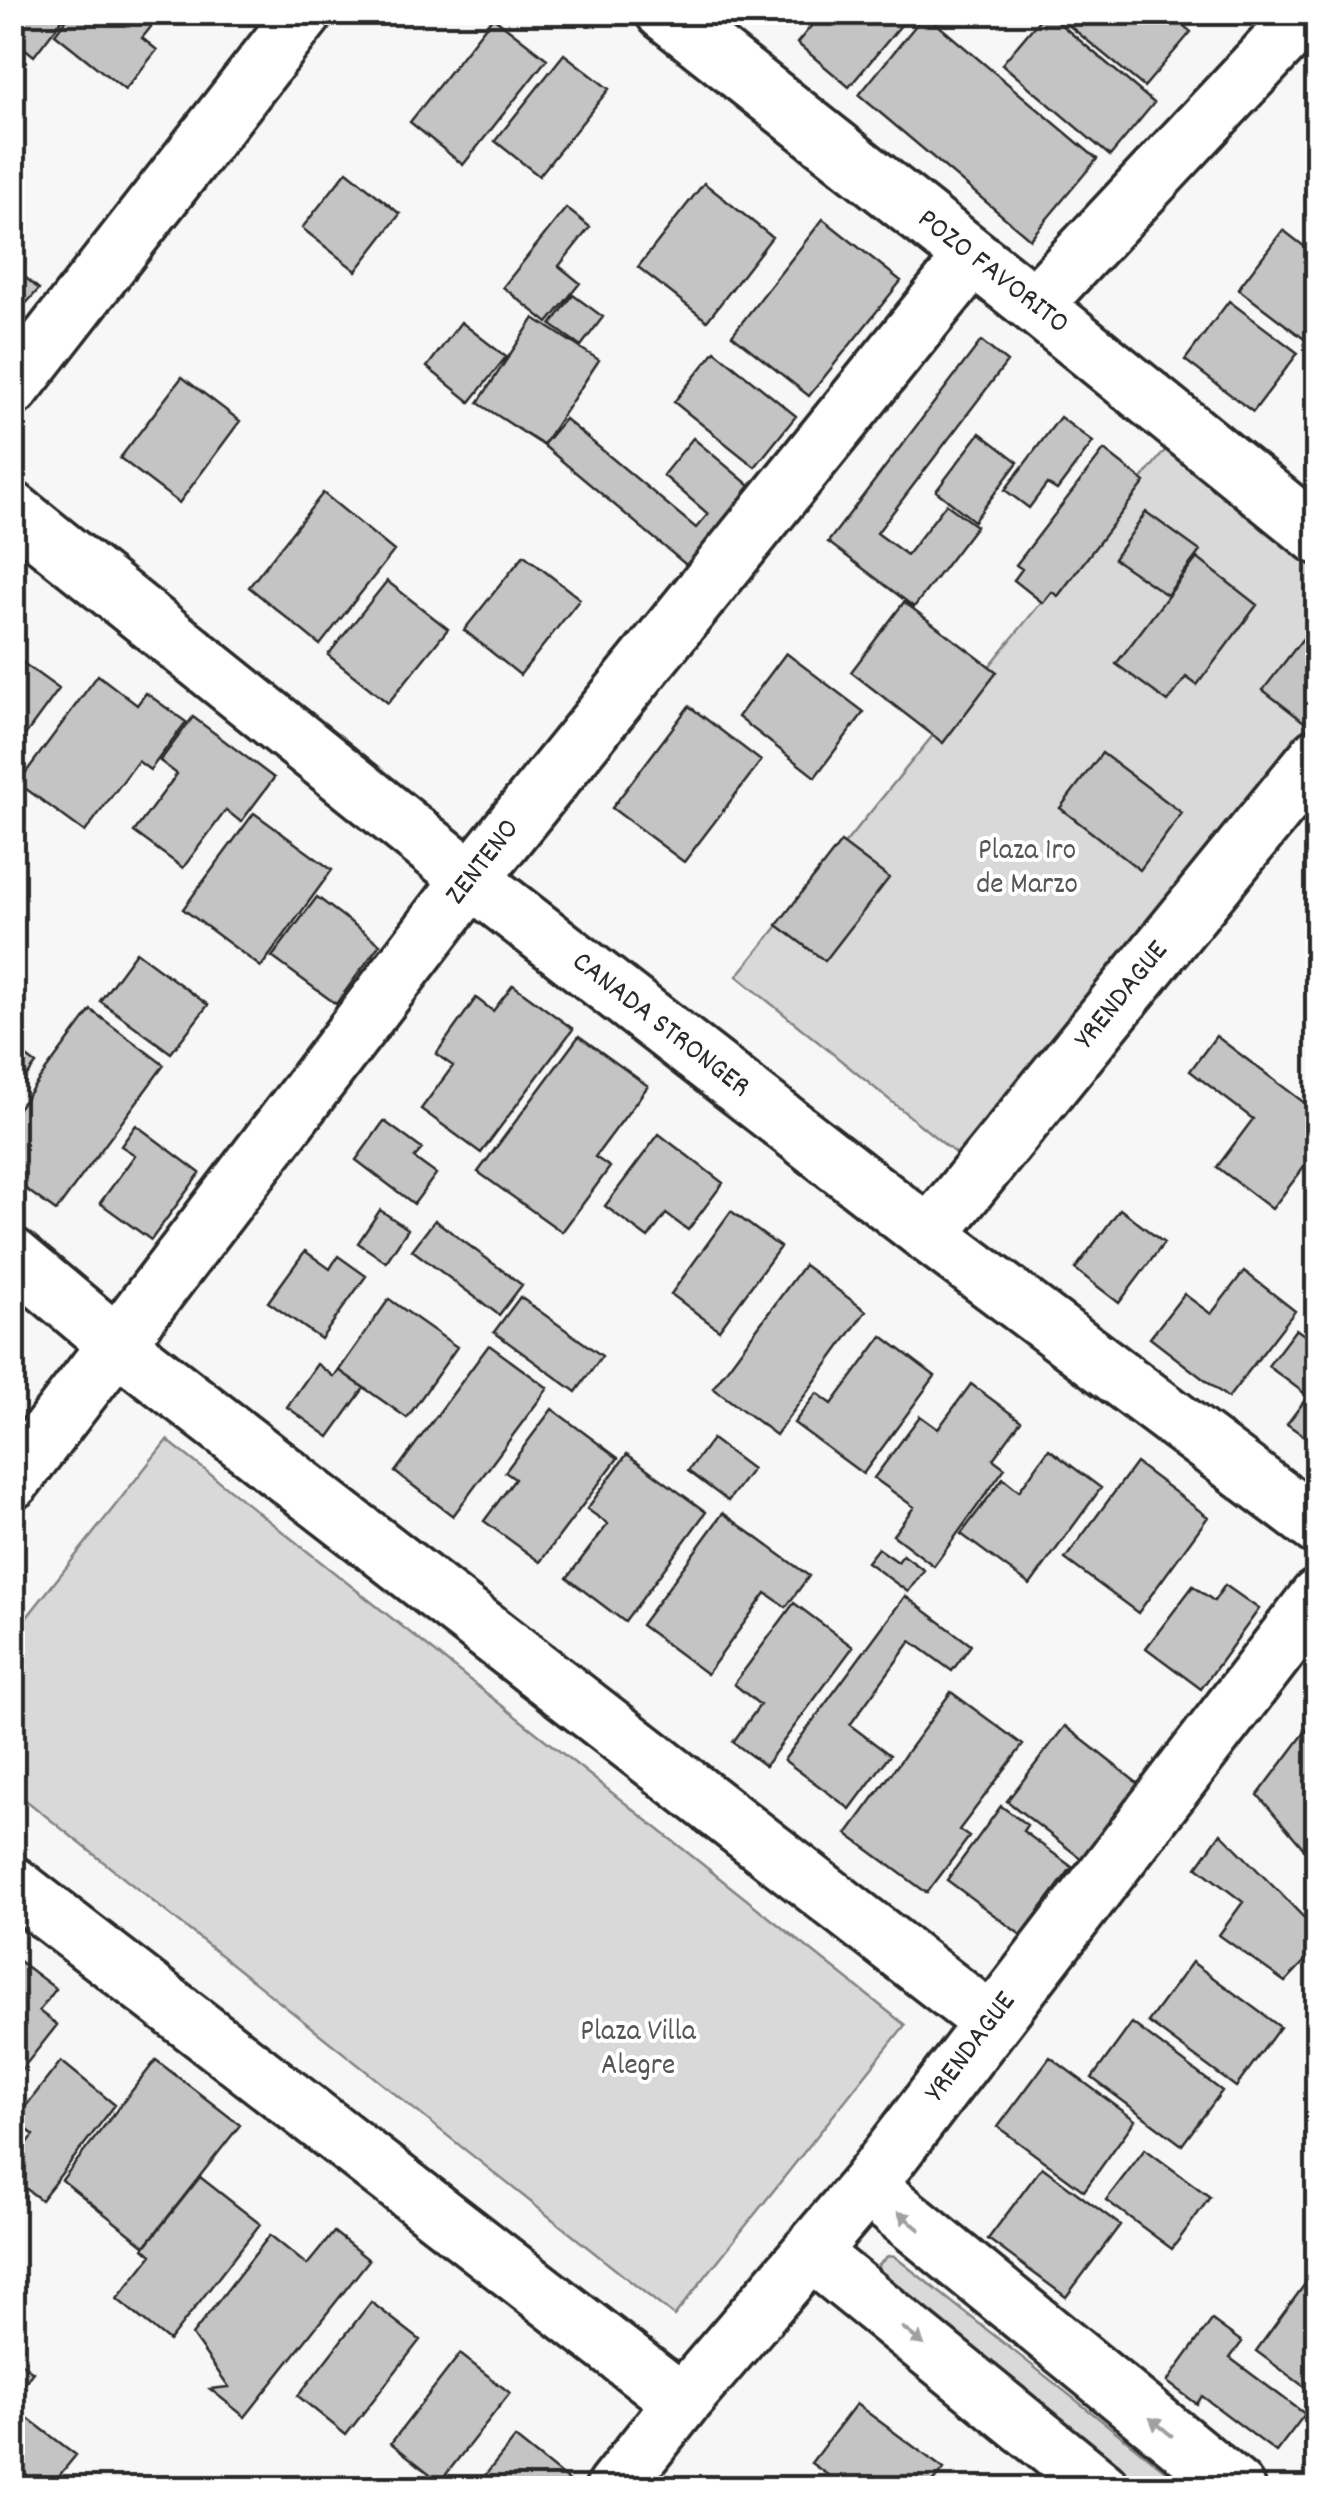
<svg xmlns="http://www.w3.org/2000/svg" width="1330" height="2501" viewBox="0 0 1330 2501" font-family="Dekko,sans-serif">
  <style>
    .green { fill: #d9d9d9; stroke: #828282; stroke-width: 2.5 }
    .building { fill: #c4c4c4; stroke: #2b2b2b; stroke-width: 2.5 }
    .lines { fill: none; stroke-linecap: round; stroke-linejoin: round }
    .minor-casing { stroke: #2b2b2b; stroke-width: 62 }
    .minor { stroke: #fff; stroke-width: 55 }
    .oneway { fill: #a0a0a0 }
    .labels { text-anchor: middle; dominant-baseline: central; stroke-width: 8; stroke-linejoin: round; paint-order: stroke }
    .street-label { font-size: 30px; fill: #2b2b2b; stroke: #fff }
    .park-label { font-size: 30px; fill: #565656; stroke: #fff }
  </style>
  <rect width="100%" height="100%" fill="#f7f7f7"/>
  <filter id="ink" filterUnits="userSpaceOnUse"><feTurbulence type="fractalNoise" baseFrequency=".01" numOctaves="2"/><feDisplacementMap in="SourceGraphic" scale="20" xChannelSelector="R" yChannelSelector="G"/><feConvolveMatrix kernelMatrix="1 2 1 2 8 2 1 2 1" color-interpolation-filters="sRGB"/></filter>
  <g filter="url(#ink)">
    <path class="green" d="M1171,443L1317,562V762L982,1175L737,976Z
      M167,1440L905,2025L674,2316L13,1790V1635Z
      M888,2256L895,2257L1187,2488H1144L878,2278V2265Z"/>
    <path class="building" d="M14,12H68L34,56L12,38Z
      M72,12H163L142,38L157,50L125,90L55,34Z
      M823,12H912L849,87L797,43Z
      M1046,12L1154,103L1110,156L1002,64Z
      M1075,12H1167L1191,32L1144,87L1066,23Z
      M925,14L1097,159L1030,239L859,95Z
      M493,17L547,59L463,165L410,122Z
      M564,54L609,89L539,176L495,141Z
      M347,171L400,214L356,271L302,228Z
      M704,183L772,237L707,321L638,267Z
      M566,208L590,227L559,266L580,283L548,323L503,287Z
      M823,219L901,281L809,396L732,335Z
      M1283,230L1318,257V327L1307,341L1238,289Z
      M12,266L39,289L12,319Z
      M573,295L603,317L581,346L551,325Z
      M1229,301L1298,353L1253,412L1185,360Z
      M534,318L599,360L543,445L478,403Z
      M461,322L506,357L470,402L427,367Z
      M981,341L1007,362L877,533L907,555L946,504L976,526L914,607L828,542Z
      M715,351L796,416L755,467L674,402Z
      M182,377L240,421L179,503L120,458Z
      M1060,417L1093,442L1057,490L1047,484L1029,508L1005,490Z
      M565,419L696,528L708,514L663,475L693,438L762,496L697,574L543,445Z
      M980,433L1018,462L974,521L936,491Z
      M1104,450L1145,482L1058,596L1052,592L1043,603L1014,580L1022,569L1016,565Z
      M323,493L394,551L320,645L249,587Z
      M1146,512L1200,551L1167,595L1114,559Z
      M524,555L580,599L520,675L464,630Z
      M1197,558L1257,605L1197,685L1186,677L1168,702L1116,664Z
      M387,581L448,629L388,703L328,655Z
      M904,602L997,672L943,743L851,672Z
      M1318,619V731L1317,732L1263,690Z
      M786,653L864,712L815,777L738,717Z
      M12,655L59,689L12,753Z
      M98,675L137,705L146,693L186,722L150,770L138,761L85,832L18,783Z
      M689,706L761,761L684,862L612,808Z
      M193,717L274,778L241,822L226,810L183,868L134,832L177,774L160,761Z
      M1102,753L1182,813L1140,870L1060,808Z
      M254,813L332,870L261,967L183,909Z
      M841,842L889,878L825,961L777,925Z
      M317,897L380,944L336,1004L272,957Z
      M136,952L208,1005L171,1053L100,1001Z
      M513,985L573,1029L481,1153L421,1109L453,1066L436,1054L476,998L493,1011Z
      M91,1010L164,1065L56,1211L12,1179V1116Z
      M579,1036L648,1086L595,1157L610,1167L562,1232L478,1172Z
      M1216,1036L1318,1113V1149L1272,1209L1217,1167L1253,1119L1190,1071Z
      M12,1046L36,1064L12,1096Z
      M384,1121L422,1149L414,1158L436,1174L414,1204L356,1160Z
      M136,1125L200,1173L151,1240L100,1203L135,1155L121,1146Z
      M659,1134L723,1183L688,1230L666,1214L648,1238L605,1206Z
      M1120,1209L1164,1243L1119,1303L1075,1269Z
      M380,1210L408,1229L386,1262L358,1243Z
      M731,1211L780,1247L719,1330L671,1294Z
      M435,1220L522,1285L499,1315L412,1250Z
      M305,1251L330,1269L338,1256L366,1276L321,1339L268,1302Z
      M804,1265L866,1311L776,1435L713,1388Z
      M1244,1271L1295,1311L1228,1398L1150,1338L1184,1294L1211,1314Z
      M520,1297L602,1356L576,1392L494,1332Z
      M389,1299L457,1347L407,1418L339,1370Z
      M1296,1329L1318,1345V1446L1287,1424L1308,1396L1268,1366Z
      M882,1336L935,1376L863,1474L794,1423L817,1393L832,1404Z
      M489,1345L548,1388L453,1516L395,1472Z
      M317,1364L334,1377L339,1370L364,1388L329,1437L287,1407Z
      M971,1384L1021,1421L993,1459L1005,1468L934,1566L893,1535L914,1507L874,1478L920,1416L938,1429Z
      M552,1409L618,1458L540,1562L484,1521L515,1479L505,1472Z
      M712,1439L752,1469L728,1501L688,1471Z
      M1049,1449L1101,1488L1030,1585L961,1534L1003,1478L1019,1491Z
      M627,1454L706,1512L625,1622L567,1578L608,1524L587,1509Z
      M1136,1463L1208,1517L1138,1613L1065,1559Z
      M723,1513L809,1576L786,1607L766,1593L707,1674L641,1625Z
      M878,1548L898,1562L903,1555L924,1570L908,1592L867,1562Z
      M1225,1585L1259,1609L1201,1689L1146,1648L1193,1586L1214,1601Z
      M905,1596L971,1645L952,1671L911,1641L850,1725L890,1755L850,1809L784,1760Z
      M794,1603L853,1647L765,1766L733,1742L760,1705L734,1684Z
      M951,1692L1023,1745L959,1830L969,1837L927,1893L847,1834Z
      M1318,1715V1865L1258,1795Z
      M1065,1726L1141,1786L1083,1860L1007,1801Z
      M1001,1806L1027,1825L1023,1831L1072,1867L1021,1935L947,1880Z
      M1221,1833L1318,1932V1947L1285,1982L1219,1935L1243,1902L1197,1867Z
      M19,1961L56,1989L39,2011L57,2025L12,2082V1970Z
      M1192,1962L1280,2027L1236,2087L1148,2022Z
      M1132,2023L1222,2091L1182,2145L1092,2078Z
      M1050,2057L1135,2120L1084,2191L998,2127Z
      M156,2060L240,2125L145,2246L62,2180Z
      M61,2061L115,2105L41,2200L12,2178V2162L34,2135L15,2120Z
      M1145,2149L1210,2197L1172,2249L1106,2200Z
      M1042,2167L1120,2225L1066,2297L988,2239Z
      M200,2177L260,2224L169,2341L117,2299L152,2255L144,2248Z
      M334,2232L369,2260L245,2417L210,2389L229,2387L192,2335L270,2235L307,2265Z
      M1305,2284L1318,2293V2397L1256,2351Z
      M371,2302L420,2340L346,2435L298,2396Z
      M1212,2320L1242,2342L1230,2358L1305,2414L1276,2452L1202,2396L1197,2404L1167,2382Z
      M460,2354L510,2393L440,2482L391,2443Z
      M12,2356L33,2372L12,2399Z
      M856,2404L944,2469L929,2488H846L811,2463Z
      M21,2413L76,2455L49,2488H12V2425Z
      M515,2438L570,2482L565,2488H475Z"/>
    <g class="lines">
      <defs>
        <path id="minor" d="M664,12L1034,305L1318,536
          M1034,305L1308,12
          M12,388L305,12
          M12,510L471,879L929,1235L1318,1527
          M929,1235L1318,756
          M12,1256L118,1345L991,2022
          M12,1481L471,879L972,258
          M12,1884L682,2402
          M867,2186L1236,2488
          M810,2252L1101,2488
          M614,2488L682,2402L867,2186L1318,1597"/>
      </defs>
      <use href="#minor" class="minor-casing"/>
      <use href="#minor" class="minor"/>
    </g>
    <defs><path id="oneway-solid" d="M-6-.8H1V-3.2L6.5 0L1 3.2V.8H-6Z" transform="scale(2.5)"/></defs>
    <g class="oneway">
      <use href="#oneway-solid" transform="translate(909 2221) rotate(-141)"/>
      <use href="#oneway-solid" transform="translate(913 2336) rotate(39)"/>
      <use href="#oneway-solid" transform="translate(1161 2427) rotate(-141)"/>
    </g>
  </g>
  <g class="labels">
    <g class="street-label">
      <text transform="translate(992 273) rotate(38)">POZO FAVORITO</text>
      <text transform="translate(484 863) rotate(-52)">ZENTENO</text>
      <text transform="translate(1123 996) rotate(-51)">YRENDAGUE</text>
      <text transform="translate(660 1026) rotate(38)">CANADA STRONGER</text>
      <text transform="translate(972 2048) rotate(-53)">YRENDAGUE</text>
    </g>
    <g class="park-label">
      <text x="1027" y="852">Plaza 1ro<tspan x="1027" dy="34">de Marzo</tspan></text>
      <text x="638" y="2033">Plaza Villa<tspan x="638" dy="34">Alegre</tspan></text>
    </g>
  </g>
  <rect width="1330" height="2501" fill="none" stroke="#fff" stroke-width="50"/>
  <rect x="25" y="25" width="1280" height="2451" fill="none" stroke="#2b2b2b" stroke-width="4" filter="url(#ink)"/>
</svg>
